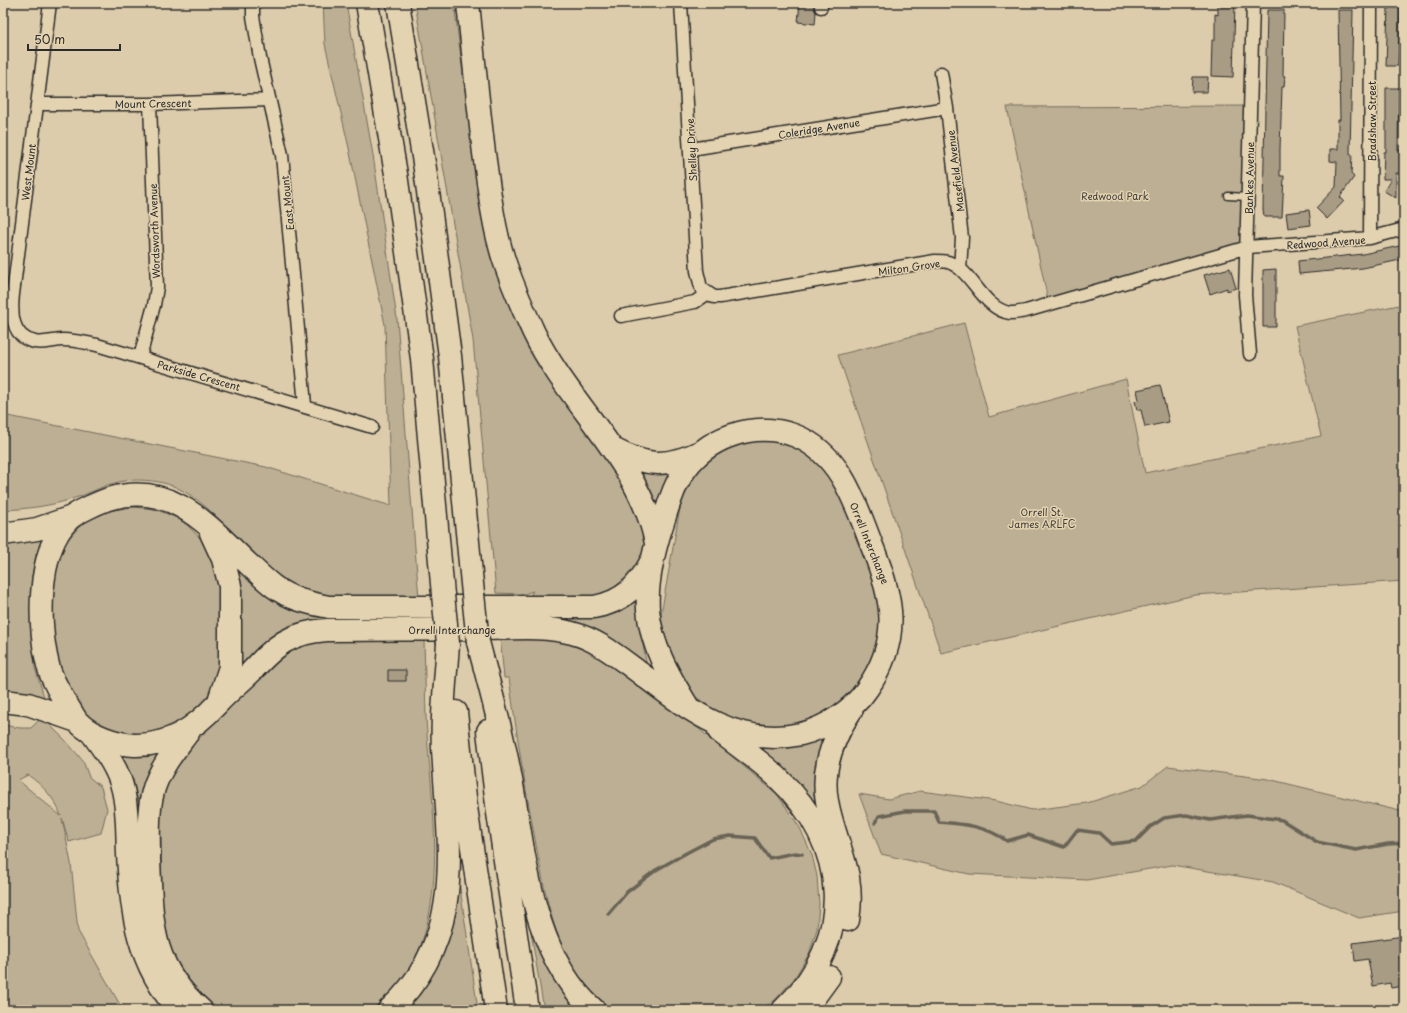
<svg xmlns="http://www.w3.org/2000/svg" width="1407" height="1013" viewBox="0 0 1407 1013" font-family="'Playpen Sans',sans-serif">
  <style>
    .green { fill: #bcaf93; stroke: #746d5f; fill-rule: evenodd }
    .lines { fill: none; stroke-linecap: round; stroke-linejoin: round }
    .stream { stroke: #696357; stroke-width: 3.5 }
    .building { fill: #a89c85; stroke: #2b2b2b }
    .lane-casing { stroke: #2b2b2b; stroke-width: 9 }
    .street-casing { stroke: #2b2b2b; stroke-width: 15 }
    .highway-casing { stroke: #2b2b2b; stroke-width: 25 }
    .lane { stroke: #e4d3b0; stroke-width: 6 }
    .street { stroke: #e4d3b0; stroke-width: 12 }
    .highway { stroke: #e4d3b0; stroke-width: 22 }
    .highway-bridge-casing { stroke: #2b2b2b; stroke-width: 25; stroke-linecap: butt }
    .highway-bridge { stroke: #e4d3b0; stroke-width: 22 }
    .labels { text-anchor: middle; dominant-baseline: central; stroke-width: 3; stroke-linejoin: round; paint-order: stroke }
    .street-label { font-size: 10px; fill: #2b2b2b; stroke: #e4d3b0 }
    .park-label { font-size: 10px; fill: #413f3b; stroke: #e4d3b0 }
  </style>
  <rect width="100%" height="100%" fill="#ddccab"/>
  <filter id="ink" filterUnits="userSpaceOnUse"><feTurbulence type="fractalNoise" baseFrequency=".025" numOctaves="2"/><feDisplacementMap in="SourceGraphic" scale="8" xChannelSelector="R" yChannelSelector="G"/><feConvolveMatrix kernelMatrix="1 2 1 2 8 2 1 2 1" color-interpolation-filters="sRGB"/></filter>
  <g filter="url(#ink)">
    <path class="green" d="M323,3H346L373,155L397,319L419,599C378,598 332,604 294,588C287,585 280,578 274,573C238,546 205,490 159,482C142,479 122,479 105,486C95,490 85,495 75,498C52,506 26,509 3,510V415L266,467L391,506L385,325L349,148L325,44Z
      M415,3H454L469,121L479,162L494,244L634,496C637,506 644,519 645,531C647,558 630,591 601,596C578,599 552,598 528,599L533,591L524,594L496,593L473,340Z
      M1251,106L1248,247L1049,305L1007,107Z
      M1404,304V581L1195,595L941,653L838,355L964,323L989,417L1126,379L1145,473L1321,436L1295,326Z
      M750,440H771L792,445L812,454L831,474L864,549L882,610L880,636L872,662L857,687L833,710L808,723L780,728L753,727L714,710L696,697L680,680L669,662L660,620L680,508L688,484L709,457L729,446Z
      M631,465L677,467L657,522Z
      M132,507L155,509L177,518L187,525L204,542L218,574L220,620L219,666L212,688L200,708L173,729L128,737L85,720L52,660L51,584L64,544L79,527L88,520L109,511Z
      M43,540L36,555L32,576L33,643L35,668L46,703L3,694V546Z
      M234,563L254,583L422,615L423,621H329L235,677Z
      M641,593L640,631L647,666L498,621Z
      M500,636L559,638L621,664L777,794L800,828L812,855L817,876L819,904L817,929L809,954L794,979L774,1001L760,1010H615C555,974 546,895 534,834C524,782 516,730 509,678H504Z
      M331,639L424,640C425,665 425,691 426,716C430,808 462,950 370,1010H222C193,992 169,957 164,922C161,894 162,864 161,836L156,835L161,796L168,779L184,754L278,657C297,646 310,642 331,639Z
      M40,719L49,724L66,741L83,761L89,777L101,787L107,809L101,833L69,842L62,818L71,863L78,931L123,1010H3V774H5L3,772V725L20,728H31ZM28,775C43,786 55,798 61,816L18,780Z
      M829,732L824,820L794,779L761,747Z
      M166,749L140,809L133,779L119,751Z
      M1168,766L1268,779L1404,812V911L1359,918L1273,882L1172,865L1087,880L969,874L881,854L859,794L889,799L920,791L996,801L1032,810L1087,803L1142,786Z
      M456,861L478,1010H403Z
      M525,897L582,1010H544Z"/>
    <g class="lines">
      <path class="stream" d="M875,823L879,816L905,811H934L939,822C964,824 986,826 1007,841L1028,835L1064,847L1077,830L1099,833L1111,844L1136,841L1150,827L1164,818L1186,815L1210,820L1247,815L1282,820L1317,842L1356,850L1388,844L1404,843
        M608,914L627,892L656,870L688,852L713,839L730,836L755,838L769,858L795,853L802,854"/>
    </g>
    <path class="building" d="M800,3H814L816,12L815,24L798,22Z
      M1218,3H1235L1233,77L1211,76L1212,40H1215V14L1218,15Z
      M1400,6L1398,66H1386L1388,7Z
      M1267,10H1284L1283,76H1285L1284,87H1282L1280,149V176H1284L1282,217H1264L1263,209Z
      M1338,10H1353L1350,154H1352L1351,174L1354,177L1340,197L1344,201L1327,219L1316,208L1336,187L1337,162L1330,161V149H1338V120H1340Z
      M1193,77H1208L1207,92H1192Z
      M1386,88H1399L1398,150H1402V173H1396V198L1384,191L1391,179H1383L1384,152H1386Z
      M1309,210L1311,225L1288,228L1286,213Z
      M1404,245V259L1400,260L1363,268L1299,274L1298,261L1363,254Z
      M1230,268L1236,288L1227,291V288L1210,294L1204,275Z
      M1276,269V327H1263V270Z
      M1160,385L1169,422L1145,427L1141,410H1137L1135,401L1139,400L1137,390Z
      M388,670H406V681H388Z
      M1404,936V955H1399L1404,986L1391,988L1390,983L1373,986L1368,959L1355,961L1353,943Z"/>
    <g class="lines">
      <defs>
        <path id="lane" d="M1228,196L1249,197"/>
        <path id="street" d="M50,3L13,294C11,312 11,338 35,342C44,344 54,340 63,340C75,340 86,343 97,345L372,427
          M253,3V16L260,58L282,155L305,405
          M681,3L697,271L701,288L708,293
          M821,7V3
          M941,73L947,108L962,238L960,269
          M37,104H150L269,100
          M691,149L947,108
          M1370,238L1371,3
          M621,316L695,302L708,293L714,297H720L935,261C939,261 944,261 948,262C972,269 982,309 1010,313C1015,313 1021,312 1026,311L1248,247L1370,238L1404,229
          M1250,354L1245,295L1253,3
          M140,357L154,305L157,287L150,104"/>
        <path id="highway" d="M367,3L396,174L422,359L443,595
          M398,3L425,169L450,356L473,594
          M468,3C473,53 478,103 484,153C489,189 493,226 504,260C512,285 523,309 534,333C569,405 641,463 656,543
          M613,449C646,466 665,468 700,452
          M211,533L223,559L230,586V667L219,701
          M3,534L37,529L69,518
          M652,560C639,585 624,602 594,607H329C308,603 290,599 273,586C224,548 185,478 112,498C101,501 77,512 69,519C36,551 37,631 50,672C55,685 62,697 69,708C72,712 74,718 78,722C90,735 116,744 134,745C169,746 195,728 218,703C228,692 240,683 251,672C261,661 271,650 284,642C297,634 312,631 327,630C377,630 428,629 478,629C508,629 543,625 572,633C595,639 613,653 632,667C683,705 733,749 801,734C826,728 853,710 867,689C902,639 893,598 872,546C856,504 841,454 796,436C754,420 704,437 681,476C671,492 667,511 661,528C653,554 646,582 648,609C651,646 669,676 688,707
          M478,642C489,684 501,727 509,769C525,848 529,953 594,1010
          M3,701L28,704L77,721
          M456,712L466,807L496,1010
          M189,731C176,749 161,766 154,788C147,811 149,836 149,860C152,923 150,965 201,1010
          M488,731L498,813L527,1010
          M719,731C738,746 759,760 777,777C850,845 856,940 783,1010
          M91,732C104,750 118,768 123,790C128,811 127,833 128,854C131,914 138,963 178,1010
          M848,920C856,870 835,846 827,801C821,769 834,736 852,709
          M389,1010C468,938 448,844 443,749C441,714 446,677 448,643
          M805,1010L829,977"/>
      </defs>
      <use href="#lane" class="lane-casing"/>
      <use href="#street" class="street-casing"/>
      <use href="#highway" class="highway-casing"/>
      <use href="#lane" class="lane"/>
      <use href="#street" class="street"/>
      <use href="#highway" class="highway"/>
      <defs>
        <path id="highway-bridge" d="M473,594L478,642
          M443,595L448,643"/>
      </defs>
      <use href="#highway-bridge" class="highway-bridge-casing"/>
      <use href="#highway-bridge" class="highway-bridge"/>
    </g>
  </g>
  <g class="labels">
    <g class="street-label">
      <text transform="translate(153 103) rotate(-1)">Mount Crescent</text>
      <text transform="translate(1371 121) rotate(-90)">Bradshaw Street</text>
      <text transform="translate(819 128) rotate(-9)">Coleridge Avenue</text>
      <text transform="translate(691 150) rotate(-93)">Shelley Drive</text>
      <text transform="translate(955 171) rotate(-97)">Masefield Avenue</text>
      <text transform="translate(28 172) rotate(-83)">West Mount</text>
      <text transform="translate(1249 178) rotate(-89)">Bankes Avenue</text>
      <text transform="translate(287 203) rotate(-96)">East Mount</text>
      <text transform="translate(154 231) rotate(-92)">Wordsworth Avenue</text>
      <text transform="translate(1326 242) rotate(-4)">Redwood Avenue</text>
      <text transform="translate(909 267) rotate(-8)">Milton Grove</text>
      <text transform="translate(199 375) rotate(16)">Parkside Crescent</text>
      <text transform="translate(870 543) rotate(68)">Orrell Interchange</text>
      <text x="452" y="629">Orrell Interchange</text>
    </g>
    <g class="park-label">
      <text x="1115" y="195">Redwood Park</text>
      <text x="1042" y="511">Orrell St.<tspan x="1042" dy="12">James ARLFC</tspan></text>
    </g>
  </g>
  <rect width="1407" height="1013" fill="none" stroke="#e4d3b0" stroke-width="16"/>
  <rect x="8" y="8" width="1391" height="997" fill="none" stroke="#2b2b2b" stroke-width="1.5" filter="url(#ink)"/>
  <path d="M28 44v6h92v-6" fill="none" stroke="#2b2b2b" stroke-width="2"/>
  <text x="34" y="44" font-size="12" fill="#2b2b2b" stroke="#e4d3b0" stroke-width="3" paint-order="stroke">50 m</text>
</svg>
